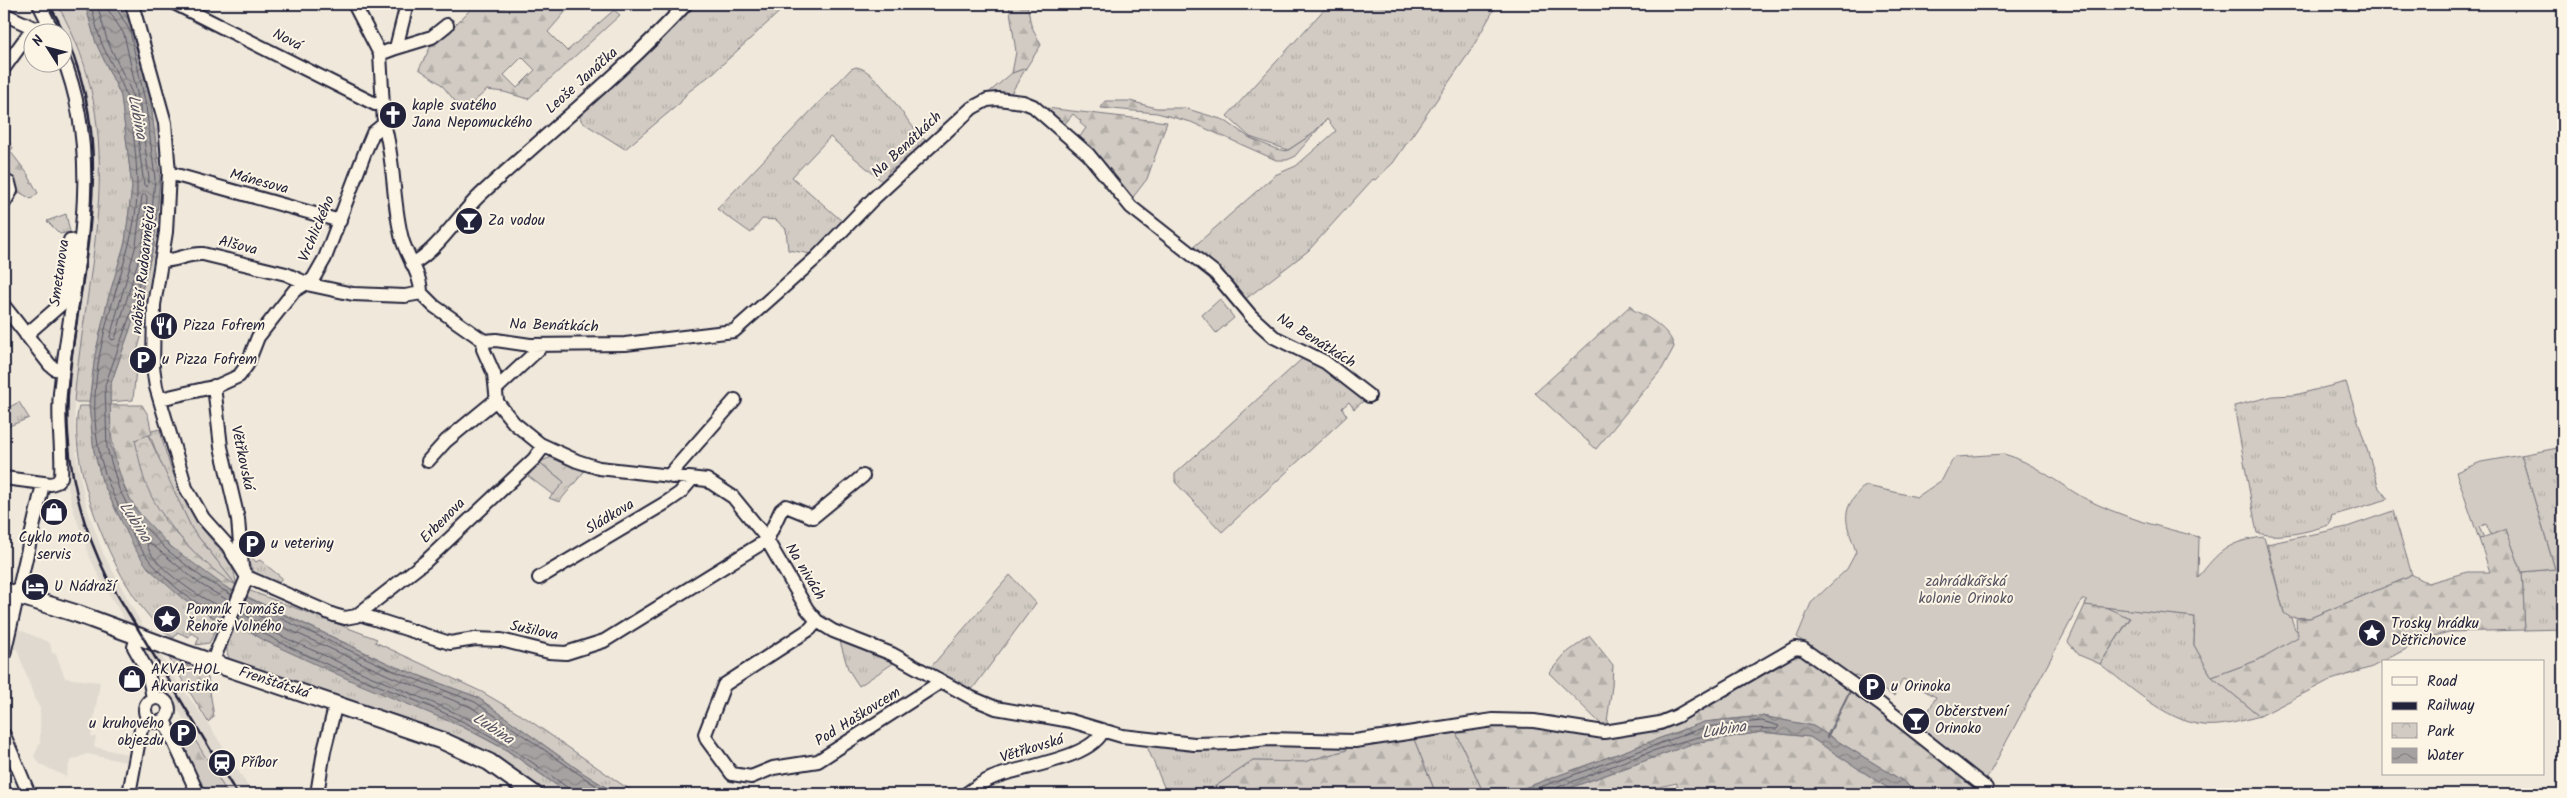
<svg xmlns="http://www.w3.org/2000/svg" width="2567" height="798" viewBox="0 0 2567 798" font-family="Kalam,sans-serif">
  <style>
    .built { fill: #e0d9cf }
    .grass { fill: url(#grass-tufts); stroke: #7a767f }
    .forest { fill: url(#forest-firs); stroke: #7a767f; fill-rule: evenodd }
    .park { fill: url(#park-crowns); stroke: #7a767f }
    .garden { fill: #d1cbc3; stroke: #7a767f }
    .water { fill: url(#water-waves); stroke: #716f79 }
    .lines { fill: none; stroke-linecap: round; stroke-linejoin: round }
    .shore { stroke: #575564; stroke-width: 1 }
    .stream { stroke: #716f79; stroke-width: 2.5 }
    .minor-casing { stroke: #22223b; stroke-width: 16 }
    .major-casing { stroke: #22223b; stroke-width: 20 }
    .minor { stroke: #fcf5e5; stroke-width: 12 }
    .major { stroke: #fcf5e5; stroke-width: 16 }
    .rail { stroke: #22223b; stroke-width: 2.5 }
    .labels { text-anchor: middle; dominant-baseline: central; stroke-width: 4; stroke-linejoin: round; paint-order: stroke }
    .street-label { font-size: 15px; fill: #22223b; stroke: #fcf5e5 }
    .poi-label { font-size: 15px; fill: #22223b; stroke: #fcf5e5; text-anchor: start }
    .park-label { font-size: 15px; fill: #575564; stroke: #fcf5e5 }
    .water-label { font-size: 16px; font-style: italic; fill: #575564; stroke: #fcf5e5 }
  </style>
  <defs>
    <pattern id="grass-tufts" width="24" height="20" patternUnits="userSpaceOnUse" patternTransform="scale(1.25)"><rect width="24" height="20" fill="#d1cbc3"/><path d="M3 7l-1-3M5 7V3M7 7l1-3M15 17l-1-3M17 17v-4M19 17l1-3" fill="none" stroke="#b3aea8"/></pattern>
    <pattern id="forest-firs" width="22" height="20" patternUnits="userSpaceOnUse" patternTransform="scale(1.25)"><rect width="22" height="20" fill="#d1cbc3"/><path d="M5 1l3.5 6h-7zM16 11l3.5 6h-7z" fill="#b3aea8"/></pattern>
    <pattern id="park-crowns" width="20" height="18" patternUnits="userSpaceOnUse" patternTransform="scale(1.25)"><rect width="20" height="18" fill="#d1cbc3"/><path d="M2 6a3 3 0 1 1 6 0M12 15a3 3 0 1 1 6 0" fill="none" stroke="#b3aea8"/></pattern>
    <pattern id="water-waves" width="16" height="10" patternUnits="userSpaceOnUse" patternTransform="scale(1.25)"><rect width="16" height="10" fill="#a6a2a2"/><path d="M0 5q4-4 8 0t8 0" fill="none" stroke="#878485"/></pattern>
  </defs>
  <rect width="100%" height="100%" fill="#efe8db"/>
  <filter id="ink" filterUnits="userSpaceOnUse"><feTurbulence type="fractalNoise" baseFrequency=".02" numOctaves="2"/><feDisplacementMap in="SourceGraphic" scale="10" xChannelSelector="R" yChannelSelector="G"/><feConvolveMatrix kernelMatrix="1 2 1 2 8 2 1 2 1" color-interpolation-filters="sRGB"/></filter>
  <g filter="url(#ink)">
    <path class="built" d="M41,4H57L73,36L90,87L100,141V198L74,404L77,459L86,505L103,553L135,612L171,673L207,722L253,794H228L102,582L90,558L73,509L67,483L61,434L84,224L71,69L63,47L62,32H56Z
      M18,629L50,643L52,653L56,654L65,678L100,682L91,737H96L94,747L127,754L126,762L87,754L70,761L66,777L40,764L34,756L40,743V708L35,700L17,649H13Z"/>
    <path class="grass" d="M57,4H85L96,43L121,96L132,187L125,242L107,303L95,355L89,402H74C86,264 133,134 57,4Z
      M118,4H126L128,7L150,78L161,122L164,173L162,231L148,312L138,348L133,400L109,402L110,386L136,312L154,245L160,178L151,105L135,29Z
      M690,4H788L713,73L687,93L680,103L625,149L582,122L580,117L581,112Z
      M1329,4H1497L1471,50L1393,163L1375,180L1373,179L1308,251L1243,301L1190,250L1275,175L1296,166L1336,131L1327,119L1311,135L1288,150L1250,137L1227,116Z
      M856,67C878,69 906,124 925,140L902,164L890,170L883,182L830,137L792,177L843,222L811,254L788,250L786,229L776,220L762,219L751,233L717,209L851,69Z
      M1026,68L1010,95H986L1012,73Z
      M66,214L70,232L60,234L47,221Z
      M1304,357L1337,375L1367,398L1354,409L1349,402L1342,408L1347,416L1222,532L1175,482V474Z
      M2346,382L2379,488L2388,499L2331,516L2332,520L2329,525C2306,532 2281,539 2257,533L2234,406L2273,396L2295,395Z
      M19,402L29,418L4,428V410Z
      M79,406H89L94,451L102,481L118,515L212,617L222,619L209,643L196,645L199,637L191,633L189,637L177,632L174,638C122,609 64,464 79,406Z
      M160,429C166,461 180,493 197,521C210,543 236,559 236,585L192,529L165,474L151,438L149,437L151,431Z
      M2563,447V629L2525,630L2522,572L2555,569L2521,455Z
      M2393,511L2412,575L2409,577L2310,618L2288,617L2284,613L2267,544L2347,527Z
      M247,552L256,562L260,560L282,578L278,583L254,572L244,555Z
      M1010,575L1036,603L971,691L930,668Z
      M248,590L377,639L375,642L482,692L526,718L624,786L640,794H617L583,773L477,697L396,667L246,596Z
      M2105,607L2195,617L2194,645L2212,677L2260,716C2241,721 2222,727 2203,725C2166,721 2128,685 2100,664L2130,619Z
      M235,621L263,640L463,727L506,750L569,794H542L533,786L232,663C222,649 228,636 235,621Z
      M839,638L895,662L859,686L848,669Z
      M1455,730L1484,794H1436L1413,737Z
      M1146,744L1346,747L1347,750L1304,762L1253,761L1204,794H1167Z"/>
    <path class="forest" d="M476,4H572L548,32L567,51L614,10L620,15L528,99L504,92L487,90L463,111L441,84L419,69L434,40L451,29ZM522,57L535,70L517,88L504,75Z
      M1009,4H1027L1031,25L1041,45L1026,68L1012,73L1016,52Z
      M1105,101H1130L1156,108H1184L1224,120L1250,138L1276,149L1287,151L1311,135L1327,119L1294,157L1287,160H1276L1191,122L1157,113L1101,108Z
      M1046,108L1167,122L1147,179L1130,201L1048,113ZM1073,114L1081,121L1080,123L1086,128L1079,138L1064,125Z
      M4,135L13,148L10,151L27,173L38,193L31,199L4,183Z
      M1631,305L1633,310C1647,316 1671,330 1674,347L1662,369L1596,449L1535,393Z
      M109,405H142L148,415L152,434L135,440L165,521L191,549L236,585L234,591C216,583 201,571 186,559C127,512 113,480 109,405Z
      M2506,529L2522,572L2525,630L2449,632L2427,638L2372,667L2328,681L2260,716L2212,677L2258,660L2297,637L2296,619L2310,618L2409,577L2411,574L2428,583L2467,572H2490L2479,539Z
      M2085,605L2105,607L2130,618L2100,664L2079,655L2068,642Z
      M1590,636L1613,665L1612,686L1606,729L1549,673L1565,654Z
      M1798,655L1882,713L1988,794H1918L1903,781L1813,726L1762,716L1704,722L1508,794H1484L1455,730L1494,723L1625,733Z
      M169,658L204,673L208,678L214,717L208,722Z
      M186,725L228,794H205L203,792L185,747L192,742Z
      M1762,732L1810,737L1897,794H1677V783L1650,789L1645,787L1623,794H1553L1694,743Z
      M1413,737L1436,794H1204L1253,761L1304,762L1347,750L1346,747H1358Z"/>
    <path class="park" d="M148,435L192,529L236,585C206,569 161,521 148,489C141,474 139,456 135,440Z
      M552,457L587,468L559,502L549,498L564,482L539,462Z"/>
    <path class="garden" d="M1220,299L1234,318L1216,333L1202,315Z
      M2004,454C2033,462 2057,483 2084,498C2121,517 2159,527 2199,537L2198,578C2218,551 2229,541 2264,537L2284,613L2291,618L2298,637L2258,660L2212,677L2194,645L2195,617L2085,605L2087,600H2082L1986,780L1918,731L1936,697L1903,679L1894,696L1856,675L1848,677L1797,637L1811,603L1847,569L1856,552C1850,532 1840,517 1853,499C1858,493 1860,488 1867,486L1917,497L1942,480L1952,460L1957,457Z
      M2521,455L2554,566L2555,569L2522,572L2506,529L2491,535L2486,524L2479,527L2484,538L2479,539L2456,472L2481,462Z
      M539,462L564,482L553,495L528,476Z"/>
    <path class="water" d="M85,4H118L135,29L151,105L160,178L154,245L136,312L110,386L111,446L124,487L136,510L170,546L227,588L396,667L477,697L583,773L617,794H569L507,750L463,727L354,682L263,640L235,621L212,617L184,600L148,568L135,549L102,481L94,451L89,406L95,355L107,303L125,242L132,187L121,96L96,43Z
      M1762,716L1813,726L1903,781L1918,794H1897L1810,737L1762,732L1694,743L1553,794H1508L1704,722Z"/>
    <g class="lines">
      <path class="shore" d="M91,4C94,17 97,31 102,44C109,61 121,78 126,95C133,119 137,161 137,186C138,223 124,261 114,297C96,355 85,420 107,479C114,499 125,518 134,537C149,566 191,608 224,614
        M97,4L107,40L132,93L144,185L147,187L149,178L140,107L124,34L109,11L108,4
        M114,4L130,31L146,106L155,178L149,245L132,310L105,385L107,448L119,489L132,514L167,550L204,579L232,595
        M145,194L147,197L143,244L115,339L112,340L110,337L136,245L142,196Z
        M245,602L394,671L475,702L608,794
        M226,608C207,605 149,564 147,544L150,543L200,584L229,601
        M241,611C264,630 292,641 319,653C379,682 442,704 501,735L505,733L504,730L471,707L392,677L242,608
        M238,618C309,664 391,687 466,723C503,741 535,764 568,788L571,794
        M1521,794L1705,727L1762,721L1779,726L1777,729C1705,723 1624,763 1558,787L1554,794"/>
      <path class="stream" d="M1827,737L1851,689"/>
      <defs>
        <path id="minor" d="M39,4L53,32
          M132,4L165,123L169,173L166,232L154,305L153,367L156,387L186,488L203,518L228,546L247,577
          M176,4L375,104L383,102
          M4,14L34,28L50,25
          M396,48L432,37L447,25
          M380,54L396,48L407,4
          M4,68L33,28
          M384,124C395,161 392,201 402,239C407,257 421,274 421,293L434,306L484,341L496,340L530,345L625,344L734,331L816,258L873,199L972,108L987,100L998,99L1023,102L1033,106L1088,154L1131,207L1215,273L1251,316L1274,337L1325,362L1369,396
          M169,173L340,221
          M4,203L11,191L9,183
          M161,261C176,261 188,253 203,254L286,274L311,285L353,294L405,296L421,293
          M412,264C437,251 458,216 479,196C548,132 623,73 686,4
          M65,301L63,293L70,240
          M4,306L50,365L55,369L63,370
          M26,335L65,301L72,299
          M484,341L483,349L494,374L497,402L514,423L540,444L577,461L599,468L707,480L733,497L764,535L807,609L817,621L833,631L892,654L972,698L996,708L1071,721L1122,736L1194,744L1233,743L1267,739L1355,741L1493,720L1534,721L1604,732L1660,723L1677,716L1795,648L1803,649L1880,704L1986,788
          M214,386L221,447L238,519L242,568
          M496,389L539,349L540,345
          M160,399L217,386L239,376L247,365L258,337L294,291L313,279L325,258L365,152L373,133L384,124L380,54L354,4
          M428,461L446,441L497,399
          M672,477V472L735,400
          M4,478L51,484L57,482L61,477C63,449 57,421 60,393C72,279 107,166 62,55
          M247,577L334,615L345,618L356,616L426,561L534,459L544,446
          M539,578L667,502L680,493L692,479
          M359,614L450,643L475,639L501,640L549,652L566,653L604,641L767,540L781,510L786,506L813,517L863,476
          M817,621L810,629L724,685L705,734L707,740L732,774L751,777L773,768L818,761L942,681
          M137,636L134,647L148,672L153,698
          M4,654L43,484
          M212,663L247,577
          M145 710a12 12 0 1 1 24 0a12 12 0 1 1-24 0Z
          M164,720L198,794
          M4,735L29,794
          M129,794L141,729L149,720
          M317,794L324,751L336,703
          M966,794C974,788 983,782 992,778C1017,767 1093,759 1103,730"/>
        <path id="major" d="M4,591L78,614L184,653L443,741L489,762L534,794"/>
      </defs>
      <use href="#minor" class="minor-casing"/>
      <use href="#major" class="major-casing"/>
      <use href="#minor" class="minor"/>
      <use href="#major" class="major"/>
      <path class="rail" d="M49,4C108,104 96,197 79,306C73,347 65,391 68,434C71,485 85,533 108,579L237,794"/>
    </g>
  </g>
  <defs>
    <symbol id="church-disc" viewBox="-11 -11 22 22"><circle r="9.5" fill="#22223b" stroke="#fcf5e5"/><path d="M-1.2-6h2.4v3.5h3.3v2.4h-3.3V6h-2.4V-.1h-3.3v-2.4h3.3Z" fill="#fff"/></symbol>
    <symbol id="bar-disc" viewBox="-11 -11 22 22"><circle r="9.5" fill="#22223b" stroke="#fcf5e5"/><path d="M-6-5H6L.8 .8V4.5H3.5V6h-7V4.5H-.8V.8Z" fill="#fff"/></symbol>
    <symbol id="restaurant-disc" viewBox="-11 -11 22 22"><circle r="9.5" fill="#22223b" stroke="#fcf5e5"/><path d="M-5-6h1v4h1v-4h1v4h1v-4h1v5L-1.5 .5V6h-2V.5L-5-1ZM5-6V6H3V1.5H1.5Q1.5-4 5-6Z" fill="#fff"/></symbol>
    <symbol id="parking-disc" viewBox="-11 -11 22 22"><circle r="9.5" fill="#22223b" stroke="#fcf5e5"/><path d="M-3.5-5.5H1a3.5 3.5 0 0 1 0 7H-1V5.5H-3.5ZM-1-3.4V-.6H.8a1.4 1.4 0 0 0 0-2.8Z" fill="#fff"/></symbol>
    <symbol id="shop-disc" viewBox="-11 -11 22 22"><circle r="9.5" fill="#22223b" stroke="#fcf5e5"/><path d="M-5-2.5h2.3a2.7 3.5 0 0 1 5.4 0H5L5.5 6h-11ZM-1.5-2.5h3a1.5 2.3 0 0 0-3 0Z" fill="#fff"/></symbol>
    <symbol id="hotel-disc" viewBox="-11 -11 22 22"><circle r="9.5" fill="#22223b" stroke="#fcf5e5"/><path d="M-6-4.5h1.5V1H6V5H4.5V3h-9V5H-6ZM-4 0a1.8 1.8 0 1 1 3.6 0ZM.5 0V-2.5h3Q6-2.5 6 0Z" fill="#fff"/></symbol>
    <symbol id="sight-disc" viewBox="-11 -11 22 22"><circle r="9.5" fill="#22223b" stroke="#fcf5e5"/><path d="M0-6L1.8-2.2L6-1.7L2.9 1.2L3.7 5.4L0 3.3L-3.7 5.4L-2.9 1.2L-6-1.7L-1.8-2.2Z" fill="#fff"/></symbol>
    <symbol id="station-disc" viewBox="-11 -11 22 22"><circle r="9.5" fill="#22223b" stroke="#fcf5e5"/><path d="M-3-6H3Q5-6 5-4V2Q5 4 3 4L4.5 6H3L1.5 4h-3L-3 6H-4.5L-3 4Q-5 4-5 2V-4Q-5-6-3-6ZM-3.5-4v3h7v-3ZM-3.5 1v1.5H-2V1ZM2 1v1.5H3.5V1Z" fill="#fff"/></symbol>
  </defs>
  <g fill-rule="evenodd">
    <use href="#church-disc" x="377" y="99" width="32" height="32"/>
    <use href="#bar-disc" x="453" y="205" width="32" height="32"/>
    <use href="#restaurant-disc" x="148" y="310" width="32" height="32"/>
    <use href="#parking-disc" x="127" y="344" width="32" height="32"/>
    <use href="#shop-disc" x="38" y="496" width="32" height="32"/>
    <use href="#parking-disc" x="236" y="528" width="32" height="32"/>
    <use href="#hotel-disc" x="19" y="571" width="32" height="32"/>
    <use href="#sight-disc" x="151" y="603" width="32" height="32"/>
    <use href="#sight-disc" x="2356" y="617" width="32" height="32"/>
    <use href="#shop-disc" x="116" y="663" width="32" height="32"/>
    <use href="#parking-disc" x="1856" y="671" width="32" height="32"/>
    <use href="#bar-disc" x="1900" y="705" width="32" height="32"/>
    <use href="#parking-disc" x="167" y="717" width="32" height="32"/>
    <use href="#station-disc" x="206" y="747" width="32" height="32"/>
  </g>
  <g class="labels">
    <g class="street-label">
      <text transform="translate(287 40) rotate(27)">Nová</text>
      <text transform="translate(582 81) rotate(-42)">Leoše Janáčka</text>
      <text transform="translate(907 145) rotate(-43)">Na Benátkách</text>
      <text transform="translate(259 182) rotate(15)">Mánesova</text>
      <text transform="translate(317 229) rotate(-67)">Vrchlického</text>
      <text transform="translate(238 246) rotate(14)">Alšova</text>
      <text transform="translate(144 270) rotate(-84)">nábřeží Rudoarmějců</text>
      <text transform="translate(60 273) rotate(-82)">Smetanova</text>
      <text transform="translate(554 326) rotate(2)">Na Benátkách</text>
      <text transform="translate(1316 341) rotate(32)">Na Benátkách</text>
      <text transform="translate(242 458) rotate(78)">Větřkovská</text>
      <text transform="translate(610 517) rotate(-31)">Sládkova</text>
      <text transform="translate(443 521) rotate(-45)">Erbenova</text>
      <text transform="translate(805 572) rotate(59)">Na nivách</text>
      <text transform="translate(534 631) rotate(12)">Sušilova</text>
      <text transform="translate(274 683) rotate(18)">Frenštátská</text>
      <text transform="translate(858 717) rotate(-32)">Pod Haškovcem</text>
      <text transform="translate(1032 749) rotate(-17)">Větřkovská</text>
    </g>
    <g class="poi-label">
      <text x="412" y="106">kaple svatého<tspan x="412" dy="17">Jana Nepomuckého</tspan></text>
      <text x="488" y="221">Za vodou</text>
      <text x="183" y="326">Pizza Fofrem</text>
      <text x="162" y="360">u Pizza Fofrem</text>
      <text x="54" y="538" text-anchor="middle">Cyklo moto<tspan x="54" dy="17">servis</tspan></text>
      <text x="271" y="544">u veteriny</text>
      <text x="54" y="587">U Nádraží</text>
      <text x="186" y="610">Pomník Tomáše<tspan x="186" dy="17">Řehoře Volného</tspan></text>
      <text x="2391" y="624">Trosky hrádku<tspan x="2391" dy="17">Dětřichovice</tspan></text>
      <text x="151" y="670">AKVA-HOL<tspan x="151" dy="17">Akvaristika</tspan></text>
      <text x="1891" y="687">u Orinoka</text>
      <text x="1935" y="712">Občerstvení<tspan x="1935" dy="17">Orinoko</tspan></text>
      <text x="164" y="724" text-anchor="end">u kruhového<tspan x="164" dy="17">objezdu</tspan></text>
      <text x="241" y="763">Příbor</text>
    </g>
    <g class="park-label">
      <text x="1966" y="582">zahrádkářská<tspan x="1966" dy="17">kolonie Orinoko</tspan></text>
    </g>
    <g class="water-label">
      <text transform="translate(137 117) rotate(79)">Lubina</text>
      <text transform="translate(135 522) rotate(57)">Lubina</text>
      <text transform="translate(493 729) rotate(33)">Lubina</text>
      <text transform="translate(1724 730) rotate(-9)">Lubina</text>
    </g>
  </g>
  <rect width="2567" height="798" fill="none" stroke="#fcf5e5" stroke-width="20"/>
  <rect x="10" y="10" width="2547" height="778" fill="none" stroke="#22223b" stroke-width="2" filter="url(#ink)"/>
  <rect x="2382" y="660" width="162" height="115" fill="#fcf5e5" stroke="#a5a1a1"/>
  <rect x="2392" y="677" width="25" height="8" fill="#fcf5e5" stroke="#a5a1a1"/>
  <text x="2427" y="686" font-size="15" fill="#22223b">Road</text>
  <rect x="2392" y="702" width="25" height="8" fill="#22223b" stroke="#a5a1a1"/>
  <text x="2427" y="710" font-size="15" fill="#22223b">Railway</text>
  <rect x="2392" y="723" width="25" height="15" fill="url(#park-crowns)" stroke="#a5a1a1"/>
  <text x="2427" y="736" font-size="15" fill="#22223b">Park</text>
  <rect x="2392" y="748" width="25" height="15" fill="url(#water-waves)" stroke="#a5a1a1"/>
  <text x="2427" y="760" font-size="15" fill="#22223b">Water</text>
  <g transform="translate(48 48) rotate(306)"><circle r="24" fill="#fcf5e5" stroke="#a5a1a1"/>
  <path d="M0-4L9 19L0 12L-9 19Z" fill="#22223b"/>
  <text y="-8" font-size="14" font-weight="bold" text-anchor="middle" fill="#22223b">N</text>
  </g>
</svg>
